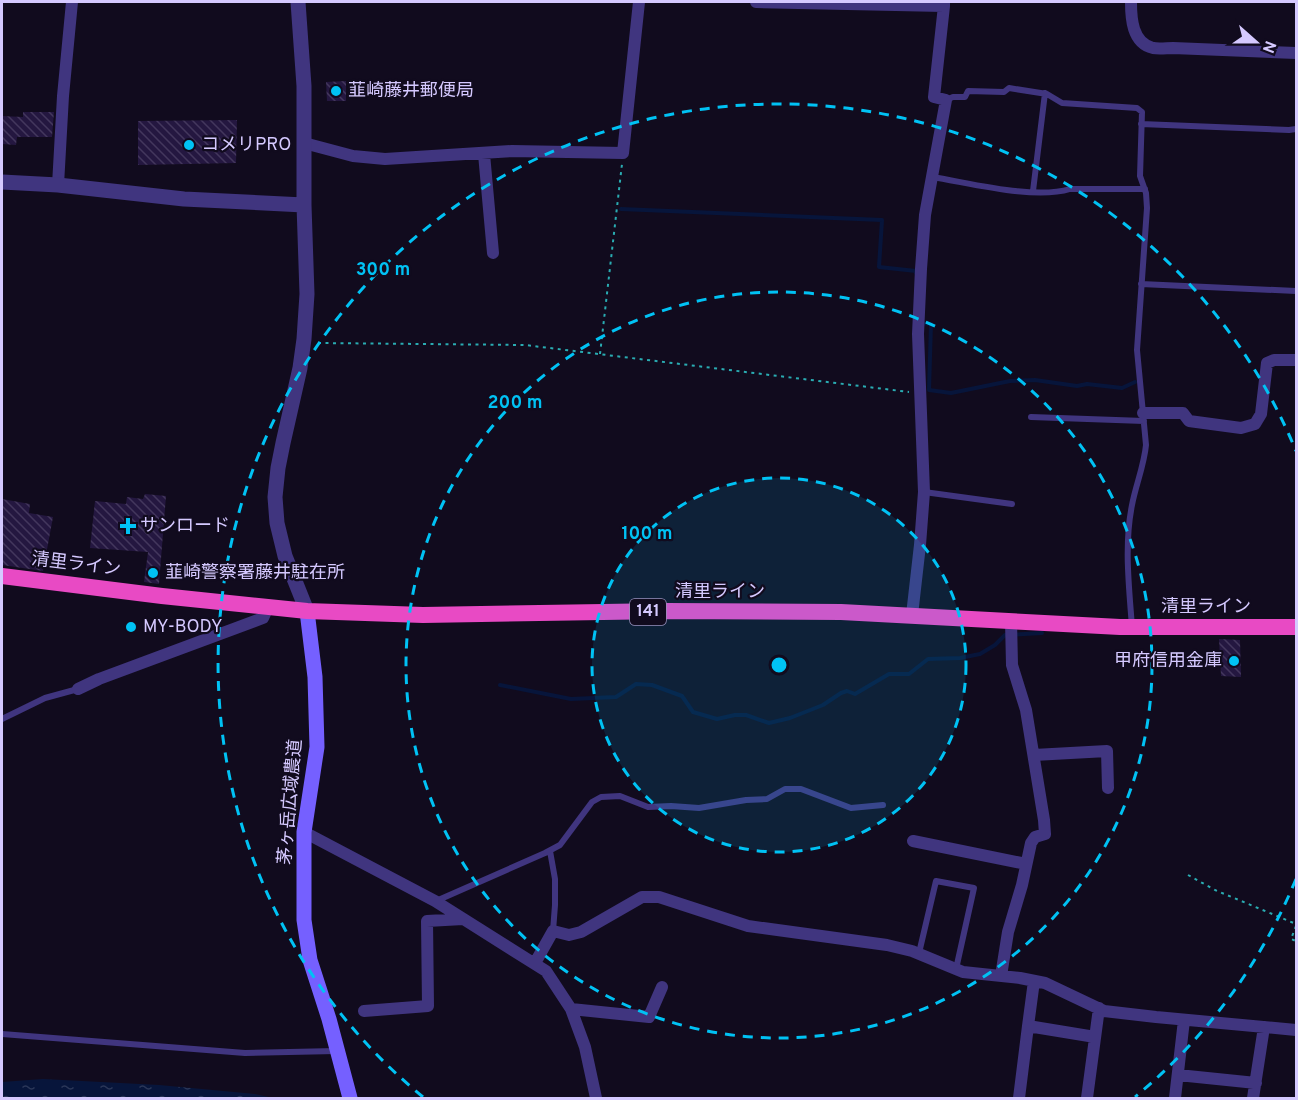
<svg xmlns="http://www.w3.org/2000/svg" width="1298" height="1100" viewBox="0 0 1298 1100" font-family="Overpass,'Noto Sans JP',sans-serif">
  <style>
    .water { fill: url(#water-ripples) }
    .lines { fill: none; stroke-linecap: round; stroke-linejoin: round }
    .stream { stroke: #07153b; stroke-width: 4 }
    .building { fill: url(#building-back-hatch) }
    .path { stroke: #2aacb2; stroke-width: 2; stroke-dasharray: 3 4.5; stroke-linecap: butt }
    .service { stroke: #40357f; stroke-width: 6 }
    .minor { stroke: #40357f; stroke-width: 12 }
    .tertiary { stroke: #40357f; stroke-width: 15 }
    .secondary { stroke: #7560ff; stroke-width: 15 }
    .trunk { stroke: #e84ac4; stroke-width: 16 }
    .ring { fill: none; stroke: #00c2f4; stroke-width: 3; stroke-dasharray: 10 8 }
    .poi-dot { fill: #00c2f4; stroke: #110b1e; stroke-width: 2 }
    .labels { text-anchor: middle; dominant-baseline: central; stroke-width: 4.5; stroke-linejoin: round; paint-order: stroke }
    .shield { fill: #110b1e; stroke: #9a90bc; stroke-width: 1.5 }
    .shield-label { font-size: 16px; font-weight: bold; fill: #d5c9ff }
    .poi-label { font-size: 18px; fill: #d5c9ff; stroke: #110b1e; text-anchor: start }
    .street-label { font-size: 18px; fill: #d5c9ff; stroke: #110b1e }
    .centre { fill: #00c2f4; stroke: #110b1e; stroke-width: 3 }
    .ring-label { font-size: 18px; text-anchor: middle; font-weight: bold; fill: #00c2f4; stroke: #110b1e; stroke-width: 4.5; stroke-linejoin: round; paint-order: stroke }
  </style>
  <defs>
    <pattern id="water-ripples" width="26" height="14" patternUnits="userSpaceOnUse" patternTransform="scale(1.5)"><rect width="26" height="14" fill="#07153b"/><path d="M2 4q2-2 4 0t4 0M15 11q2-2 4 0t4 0" fill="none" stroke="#2a3658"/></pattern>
    <pattern id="building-back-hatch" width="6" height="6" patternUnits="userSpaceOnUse" patternTransform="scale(1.5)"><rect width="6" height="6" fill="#241740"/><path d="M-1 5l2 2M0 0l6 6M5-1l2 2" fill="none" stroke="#43375d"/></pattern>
  </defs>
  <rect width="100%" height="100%" fill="#110b1e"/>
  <path class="water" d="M43,1079L159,1085L255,1094L273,1098H2V1082Z"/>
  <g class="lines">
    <path class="stream" d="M621,209L882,220L879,267L916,271V273
      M920,323L931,324L929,390L951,393L1010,381L1035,380L1077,386L1087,384L1122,388L1135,382
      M500,685L571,699L616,697L636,684L652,685L682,696L693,712L717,719L735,715H746L769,723L790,718L823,705L841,693L847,691L855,694L889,674H909L928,659L960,658L980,654L995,645L1005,635L1042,633"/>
  </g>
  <path class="building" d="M346,81V101H327L326,82Z
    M23,112H54L52,137H17L16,145L2,144V116L23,117Z
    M237,120L236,163L138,165V121Z
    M145,494L166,496L159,584L144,582L148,552L90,548L95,501L126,504L127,497L143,499Z
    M2,499L30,504L29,513L53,517L43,571L2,565Z
    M1219,639L1240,640L1241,677L1221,676Z"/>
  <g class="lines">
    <path class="path" d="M318,343L525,345L909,392
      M600,354L622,164
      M1188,875L1215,890L1296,924
      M1296,926L1291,939L1296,941"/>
    <path class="service" d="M946,100L953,97H965L968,91L1004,92L1009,88L1047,94L1062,103L1137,108L1142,112L1140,176L1146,193L1147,208L1137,350L1146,445C1144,466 1136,484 1132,505C1124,545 1129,586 1132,627
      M1141,124L1289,130L1296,129
      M932,177C970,183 1034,200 1070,189H1145
      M1033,191L1045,93
      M1141,284L1296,291
      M1031,417L1144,421
      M924,492L1012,504
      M2,719L45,698L78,689
      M550,851L555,879V905L553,931
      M436,901L545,853L560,845L592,802L601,797L620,796L648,807L671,806L699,808L746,800L767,799L785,789H801L851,808L883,805
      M919,953L936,881L974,888L956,969
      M2,1034L245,1053L336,1051"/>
    <path class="minor" d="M756,2L944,6V2
      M1131,2C1131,18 1132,43 1153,48C1159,49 1167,48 1173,48L1296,53
      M304,143L353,156L385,159L512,151L623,153L639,2
      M484,154L493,253
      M58,185L63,96L72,2
      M1143,413H1183L1189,421L1241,428L1255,424L1261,414L1267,363L1274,360H1296
      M912,615L920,545L924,492L918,334L921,269L925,215L946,100L934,97L944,6
      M78,689L99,679L263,618L268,607
      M1034,755L1107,751L1108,788
      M304,832L435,901L546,971L571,1009L585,1047L596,1098
      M913,841L1026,864
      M535,963L553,931L569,935L581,932L642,897H659L748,926L887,945L912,951L963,972L1020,978L1045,983L1104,1011L1156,1017L1296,1030
      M1001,976L1008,932L1022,885L1031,843L1035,837L1045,834L1044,820L1026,710L1012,665L1011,621
      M571,1009L649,1017L662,987
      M364,1011L428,1006L427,921L463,919
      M1028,1026L1034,981
      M1178,1075L1256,1083
      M1019,1098L1028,1026L1095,1037
      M1087,1098L1099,1008
      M1175,1098L1184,1020
      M1253,1098L1264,1027"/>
    <path class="tertiary" d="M298,2L304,86V205L307,294L304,339L300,368L283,443L278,468L275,497L277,523L285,556L307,611
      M2,182L58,185L184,199L304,205"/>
    <path class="secondary" d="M307,611L315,677L317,747L304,832V920L310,960L329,1019L350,1098"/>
    <path class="trunk" d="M2,576L162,596L307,611L423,615L666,611L841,612L1120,627H1296"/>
  </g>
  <circle cx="779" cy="665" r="187" fill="#00c2f4" fill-opacity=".12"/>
  <g class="ring">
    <circle cx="779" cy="665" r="187"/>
    <circle cx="779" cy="665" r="373"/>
    <path d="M1296 879A560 560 0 0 1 1135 1097M423 1097A560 560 0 1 1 1296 451"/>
  </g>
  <g class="poi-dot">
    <circle cx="336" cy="91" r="6"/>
    <circle cx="189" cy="145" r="6"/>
    <path d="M125 517h6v6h6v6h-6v6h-6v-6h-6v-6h6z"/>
    <circle cx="153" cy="573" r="6"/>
    <circle cx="131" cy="627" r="6"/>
    <circle cx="1234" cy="661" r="6"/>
  </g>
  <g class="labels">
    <rect class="shield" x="630" y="599" width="36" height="26" rx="4.5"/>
    <g class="shield-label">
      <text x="648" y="612">141</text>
    </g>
    <g class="poi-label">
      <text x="348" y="91">韮崎藤井郵便局</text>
      <text x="201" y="145">コメリPRO</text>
      <text x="140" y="526">サンロード</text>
      <text x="165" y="573">韮崎警察署藤井駐在所</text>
      <text x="143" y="627">MY-BODY</text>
      <text x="1222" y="661" text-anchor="end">甲府信用金庫</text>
    </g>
    <g class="street-label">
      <text transform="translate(76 565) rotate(7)">清里ライン</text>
      <text x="720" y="592">清里ライン</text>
      <text x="1206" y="607">清里ライン</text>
      <text transform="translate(291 802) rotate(-85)">茅ヶ岳広域農道</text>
    </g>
  </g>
  <circle cx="779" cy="665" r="9" class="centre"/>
  <g class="ring-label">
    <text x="383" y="275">300 m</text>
    <text x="515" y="408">200 m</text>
    <text x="647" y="539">100 m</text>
  </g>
  <rect width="1298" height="1100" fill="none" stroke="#d5c9ff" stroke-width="6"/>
  <g transform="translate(1256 42) rotate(111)" stroke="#110b1e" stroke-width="4.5" paint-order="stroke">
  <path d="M0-4.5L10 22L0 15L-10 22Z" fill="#d5c9ff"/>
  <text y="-9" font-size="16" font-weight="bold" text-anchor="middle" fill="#d5c9ff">N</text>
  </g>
</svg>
